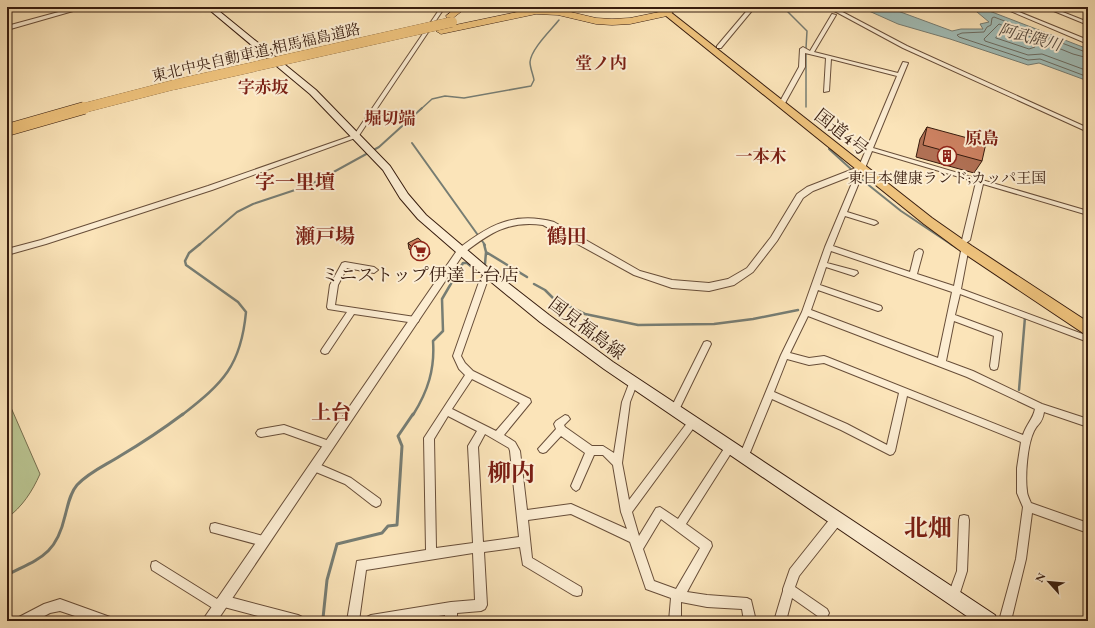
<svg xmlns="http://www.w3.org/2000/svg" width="1095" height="628" viewBox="0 0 1095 628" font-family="'EB Garamond','Noto Serif JP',serif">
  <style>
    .green { fill: #bac592; stroke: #787050 }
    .water { fill: #a1bdb7; stroke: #777d73 }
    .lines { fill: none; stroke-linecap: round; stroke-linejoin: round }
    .shore { stroke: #6c6c62; stroke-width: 1 }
    .stream-far3 { stroke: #777d73; stroke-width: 1.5 }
    .stream-far2 { stroke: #777d73; stroke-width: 2 }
    .stream-far1 { stroke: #777d73; stroke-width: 2.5 }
    .stream { stroke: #777d73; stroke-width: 3 }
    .minor-casing { stroke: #684e39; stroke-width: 2 }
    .tertiary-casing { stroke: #684e39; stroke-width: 2 }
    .secondary-casing { stroke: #371c0e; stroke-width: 2 }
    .trunk-casing { stroke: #371c0e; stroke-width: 2 }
    .motorway-casing { stroke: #371c0e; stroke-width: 1 }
    .minor { fill: #fcedd2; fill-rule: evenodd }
    .tertiary { fill: #fcedd2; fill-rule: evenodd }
    .secondary { fill: #fcedd2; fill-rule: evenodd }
    .trunk { fill: #eec27c; fill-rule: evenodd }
    .motorway { fill: #eec27c; fill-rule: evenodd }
    .motorway-bridge-far1-casing { stroke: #371c0e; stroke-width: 10; stroke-linecap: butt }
    .motorway-bridge-casing { stroke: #371c0e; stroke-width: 13; stroke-linecap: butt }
    .motorway-bridge-far1 { stroke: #eec27c; stroke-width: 10 }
    .motorway-bridge { stroke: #eec27c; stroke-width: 12 }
    .wall { fill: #b07054; stroke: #371c0e }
    .shaded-wall { fill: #905b45; stroke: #371c0e }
    .building { fill: #cd8262; stroke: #371c0e }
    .labels { text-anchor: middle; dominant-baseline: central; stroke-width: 4; stroke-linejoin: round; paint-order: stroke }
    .far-street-label { font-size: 15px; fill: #371c0e; stroke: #fcedd2 }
    .far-poi-label { font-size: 15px; fill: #371c0e; stroke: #fcedd2 }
    .far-water-label { font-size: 16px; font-style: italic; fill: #574c41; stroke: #fcedd2 }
    .far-quarter-label { font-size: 17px; font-weight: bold; fill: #7a1f14; stroke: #fcedd2 }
    .street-label { font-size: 18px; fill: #371c0e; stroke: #fcedd2 }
    .poi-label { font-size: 18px; fill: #371c0e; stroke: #fcedd2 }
    .quarter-label { font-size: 20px; font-weight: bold; fill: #7a1f14; stroke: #fcedd2 }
    .near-quarter-label { font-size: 24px; font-weight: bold; fill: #7a1f14; stroke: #fcedd2 }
  </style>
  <rect width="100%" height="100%" fill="#fbe4b9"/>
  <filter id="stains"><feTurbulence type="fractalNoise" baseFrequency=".005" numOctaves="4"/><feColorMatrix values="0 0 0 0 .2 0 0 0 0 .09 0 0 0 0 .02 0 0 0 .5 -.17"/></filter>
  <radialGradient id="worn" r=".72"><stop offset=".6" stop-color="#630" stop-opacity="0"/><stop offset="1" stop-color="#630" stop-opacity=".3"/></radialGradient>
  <path class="green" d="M7,402L9,403L40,474C32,492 22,507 7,518Z"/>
  <path class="water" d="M860,7H887L952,31L961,29H983L980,24L989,22L971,7H979L1088,49V81L1039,63L1028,65L950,39L898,24Z"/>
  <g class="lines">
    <path class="shore" d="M1000,32L1034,45L1035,47L1029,49L996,38Z
      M1088,53L994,17L992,18L991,25L987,27L984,32L962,33L957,35L959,37L1028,60L1040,59L1088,77
      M1088,58L1073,54L999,24L984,39L985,41L1028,55L1042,54L1088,71"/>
    <path class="stream-far3" d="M783,7L807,31L806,48
      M585,10L590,7
      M806,52V107
      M421,109L432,99L445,96L464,98L531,86L534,80C533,74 530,68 530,62C531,49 551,30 559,20"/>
    <path class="stream-far2" d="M412,143L485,245
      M829,149L852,170
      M861,179L901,211L952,245
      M199,245L237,212L253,204L310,185L379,147L422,108"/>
    <path class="stream-far1" d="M484,244L486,252L485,264
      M951,244L957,248
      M486,252L527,277
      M534,284L545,290L554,299L585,314L638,325L714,324L753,319L798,310
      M1019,390L1025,317
      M182,415C223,383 241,366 246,312L238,302L186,265L185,261L189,253L200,244
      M413,415C428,391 435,369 433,341L443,331L442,299L463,263H467L478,272"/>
    <path class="stream" d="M7,575C40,558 56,555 65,516C68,505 70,493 77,485C89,472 106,465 120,456C142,443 163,429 183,414
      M323,618L327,580L337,544L382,533L388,526L397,525L402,446L398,436L413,414"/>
    <defs>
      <path id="minor" d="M441,7H445L358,137L212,190L46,244L7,255V249L41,240L208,186L354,135Z
        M674,7H680L674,11H670V9Z
        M750,7H755L721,48H717V46Z
        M827,7H833L907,46L1088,128V132L903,48Z
        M1001,7H1007L1088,40V44Z
        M1044,7H1050L1088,22V25Z
        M1079,7L1088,8V11L1079,8Z
        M832,14L836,15L814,52L898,73L903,62L908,63L873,148L1088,211V215L983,184L970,240L966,243L962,240L976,182L872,151L847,212L876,221L878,223L874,225L845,216L833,246L910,272L915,252L919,249L922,250L923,252L917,274L954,286L961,251L964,247H970L971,249L968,252L961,289L1088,336V342L960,294L955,315L1001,332L1002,334L998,366L997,369L994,370L991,369L990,366L994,336L954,321L946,361L973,371L1042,404L1088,419V427L1044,412C1042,424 1038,423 1034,431C1027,445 1025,477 1027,491C1027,495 1030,500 1031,503L1088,523V533L1032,513L1026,559L1011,621H999L1016,559L1023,507L1017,493V468L1021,442L907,396L895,451L893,454L890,455L841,430L772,399L747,460L744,461L741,460L739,457L781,355L802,312L825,247L897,76L831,59L829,91L824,92L826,58L805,53V67L784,105L779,106L778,105L799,67L800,49L803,47L810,51ZM831,251L952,292L938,358L811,310L818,290L878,311L881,310L882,308L881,306L820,285L826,267L854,276L858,273L857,271L827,263ZM808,316L967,377L1035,409C1033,419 1026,425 1023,435L827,357L824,356L809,358L790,353ZM787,359L809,365L824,363L899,393L887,445L847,424L774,392Z
        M345,262L374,267L378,270L374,273L347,268L338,285L335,305L415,317L418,318L419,320L418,322L415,323L354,314L328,353L325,354L322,353L321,351L322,349L347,312L328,309L327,307L330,285L342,263Z
        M488,271L492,274L487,282L461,356L465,363L473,371L530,399L531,402L504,435L515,442L520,451L527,510L571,504L627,529L621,512L613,465L603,455H594L579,489L576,491L573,489L571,486L585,453L561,436L546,452L543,453L540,452L538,449L556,429L554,424L556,421L565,415L568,416L570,419L564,425L565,427L592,446H603L614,453L622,402L630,381L633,380L636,381L637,384L630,402L622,463L629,500L690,419L693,418L696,419L698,422L632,512L639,536L656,508L660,507L678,519L727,444L730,443L733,444L735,447L733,450L686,524L711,542L712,546L687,592L707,595L747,598L751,600L756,621H744L742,609L707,607L681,602V621H669L671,598L646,589L630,542L571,514L528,520L532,558L581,587L582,591L581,595L577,596L573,595L523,565L520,547L484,552L487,605L485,609L481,611L457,613V621H445V615L406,621H365L367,617L371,615L451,602L475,600L473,553L366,570L359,621H347L357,561L426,550L424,438L465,375L459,369L453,356L479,282L485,272ZM472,379L520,403L496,431L452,409ZM448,416L477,431L468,446L473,543L436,548L434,439ZM485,434L509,448L510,451L519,537L483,542L478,447ZM661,519L700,548L676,589L654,581L643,549Z
        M707,341L710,342L711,344L678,412L675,413L672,412L670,409L672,406L704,342Z
        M284,425L332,442L334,445L332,448L329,449L284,433L261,437L258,436L256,433L258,430L261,429Z
        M314,462L351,478L380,499L381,502L380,505L376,507L372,505L345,484L311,470L309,467L311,464Z
        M837,514L841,515L842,519L841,523L799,576L795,587L827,609L829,613L827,617L823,619L819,617L792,598L786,621H774L783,591V589L790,569L833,515Z
        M964,515L968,516L969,520L967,571L957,602L953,604L949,602L947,598L957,571L959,520L960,516Z
        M215,523L263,536L267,537L268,541L267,545L263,546L215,533L211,532L210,528L211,524Z
        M156,561L217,599L222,595L298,615L302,617L304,621H277L224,607L223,610L219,612L152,570L151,566L152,562Z
        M60,599L110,617L112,621H90L60,611L50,613L35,621H17L19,617L44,604Z"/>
      <path id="tertiary" d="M77,7H87L7,30V26Z
        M861,166L865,169L864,171L813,191L803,198L777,241L753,272L734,285L709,291L672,288L634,275L543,225C509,220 490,233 464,253L217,621H202L458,249C489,225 514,211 554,222L640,271L672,280L709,283L728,279L747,268L771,237L797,194L807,187Z"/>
      <path id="secondary" d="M206,7H214L316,90L390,166L408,194L426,215L486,266L549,315L613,362L995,615L997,621H974L604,369L540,322L479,272L418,219L400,198L383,170L310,94Z"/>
      <path id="trunk" d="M655,7H664L932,218L972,246L1088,322V335L1083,333L962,252L924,224Z"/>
      <path id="motorway" d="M457,7H467L453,18H447L446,16Z
        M672,7L676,10L667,16L630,24L612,25L596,24L558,15L536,14L441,34L436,31L441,28L536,8L558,9L596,18L612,19L630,18L664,11Z"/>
    </defs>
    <use href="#minor" class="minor-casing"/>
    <use href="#tertiary" class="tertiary-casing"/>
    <use href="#secondary" class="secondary-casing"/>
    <use href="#trunk" class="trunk-casing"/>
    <use href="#motorway" class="motorway-casing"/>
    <use href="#minor" class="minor"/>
    <use href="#tertiary" class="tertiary"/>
    <use href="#secondary" class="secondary"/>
    <use href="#trunk" class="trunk"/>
    <use href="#motorway" class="motorway"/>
    <defs>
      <path id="motorway-bridge-far1" d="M80,109L173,85L452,22"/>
      <path id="motorway-bridge" d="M7,130L84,108"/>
    </defs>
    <use href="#motorway-bridge-far1" class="motorway-bridge-far1-casing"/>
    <use href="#motorway-bridge" class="motorway-bridge-casing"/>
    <use href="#motorway-bridge-far1" class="motorway-bridge-far1"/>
    <use href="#motorway-bridge" class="motorway-bridge"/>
  </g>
  <path class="wall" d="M927,127L982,161L974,173L916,157L920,139Z
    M408,243L430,254L420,260L409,249Z"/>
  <path class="shaded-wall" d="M429,248L430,254L420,260L419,254Z"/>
  <path class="building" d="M927,127L986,143L982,161L923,145Z
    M418,238L429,248L419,254L408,243Z"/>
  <defs>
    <symbol id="building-ring" viewBox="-11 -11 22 22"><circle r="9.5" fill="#fcedd2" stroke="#8f2418" stroke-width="1.5"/><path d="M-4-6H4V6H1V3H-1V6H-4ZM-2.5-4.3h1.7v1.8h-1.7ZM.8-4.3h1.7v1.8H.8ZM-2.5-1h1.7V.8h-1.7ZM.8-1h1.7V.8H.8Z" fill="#8f2418"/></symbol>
    <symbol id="supermarket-ring" viewBox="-11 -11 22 22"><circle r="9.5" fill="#fcedd2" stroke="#8f2418" stroke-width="1.5"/><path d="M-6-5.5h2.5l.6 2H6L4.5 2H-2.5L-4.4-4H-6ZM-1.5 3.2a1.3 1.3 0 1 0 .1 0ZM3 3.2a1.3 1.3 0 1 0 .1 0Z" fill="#8f2418"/></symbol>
  </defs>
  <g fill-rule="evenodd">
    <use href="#building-ring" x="936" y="145" width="22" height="22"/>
    <use href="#supermarket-ring" x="409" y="240" width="22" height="22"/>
  </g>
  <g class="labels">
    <g class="far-street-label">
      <text transform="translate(256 52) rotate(-13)">東北中央自動車道;相馬福島道路</text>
    </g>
    <g class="far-poi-label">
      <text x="947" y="177">東日本健康ランド;カッパ王国</text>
    </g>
    <g class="far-water-label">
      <text transform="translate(1030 37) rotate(15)">阿武隈川</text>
    </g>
    <g class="far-quarter-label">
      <text x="601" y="63">堂ノ内</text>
      <text x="263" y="87">字赤坂</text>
      <text x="390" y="118">堀切端</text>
      <text x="982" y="138">原島</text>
      <text x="761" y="156">一本木</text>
    </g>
    <g class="street-label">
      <text transform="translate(842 132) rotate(38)">国道4号</text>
      <text transform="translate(587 328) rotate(37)">国見福島線</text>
    </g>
    <g class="poi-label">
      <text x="420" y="274">ミニストップ伊達上台店</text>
    </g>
    <g class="quarter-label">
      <text x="295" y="182">字一里壇</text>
      <text x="325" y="236">瀬戸場</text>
      <text x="567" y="236">鶴田</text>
      <text x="331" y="412">上台</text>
    </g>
    <g class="near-quarter-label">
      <text x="511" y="472">柳内</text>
      <text x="928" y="527">北畑</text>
    </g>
  </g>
  <rect width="1095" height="628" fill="none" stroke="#fbe4b9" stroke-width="24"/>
  <rect x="8" y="8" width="1079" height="612" fill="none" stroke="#371c0e" stroke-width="2"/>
  <rect x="12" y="12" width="1071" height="604" fill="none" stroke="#371c0e"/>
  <g transform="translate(1049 582) rotate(297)" stroke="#fcedd2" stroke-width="3" paint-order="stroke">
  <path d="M0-3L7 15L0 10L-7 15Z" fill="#371c0e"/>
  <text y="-6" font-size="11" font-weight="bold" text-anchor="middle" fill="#371c0e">N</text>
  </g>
  <rect width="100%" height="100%" filter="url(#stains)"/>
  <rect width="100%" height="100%" fill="url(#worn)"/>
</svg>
